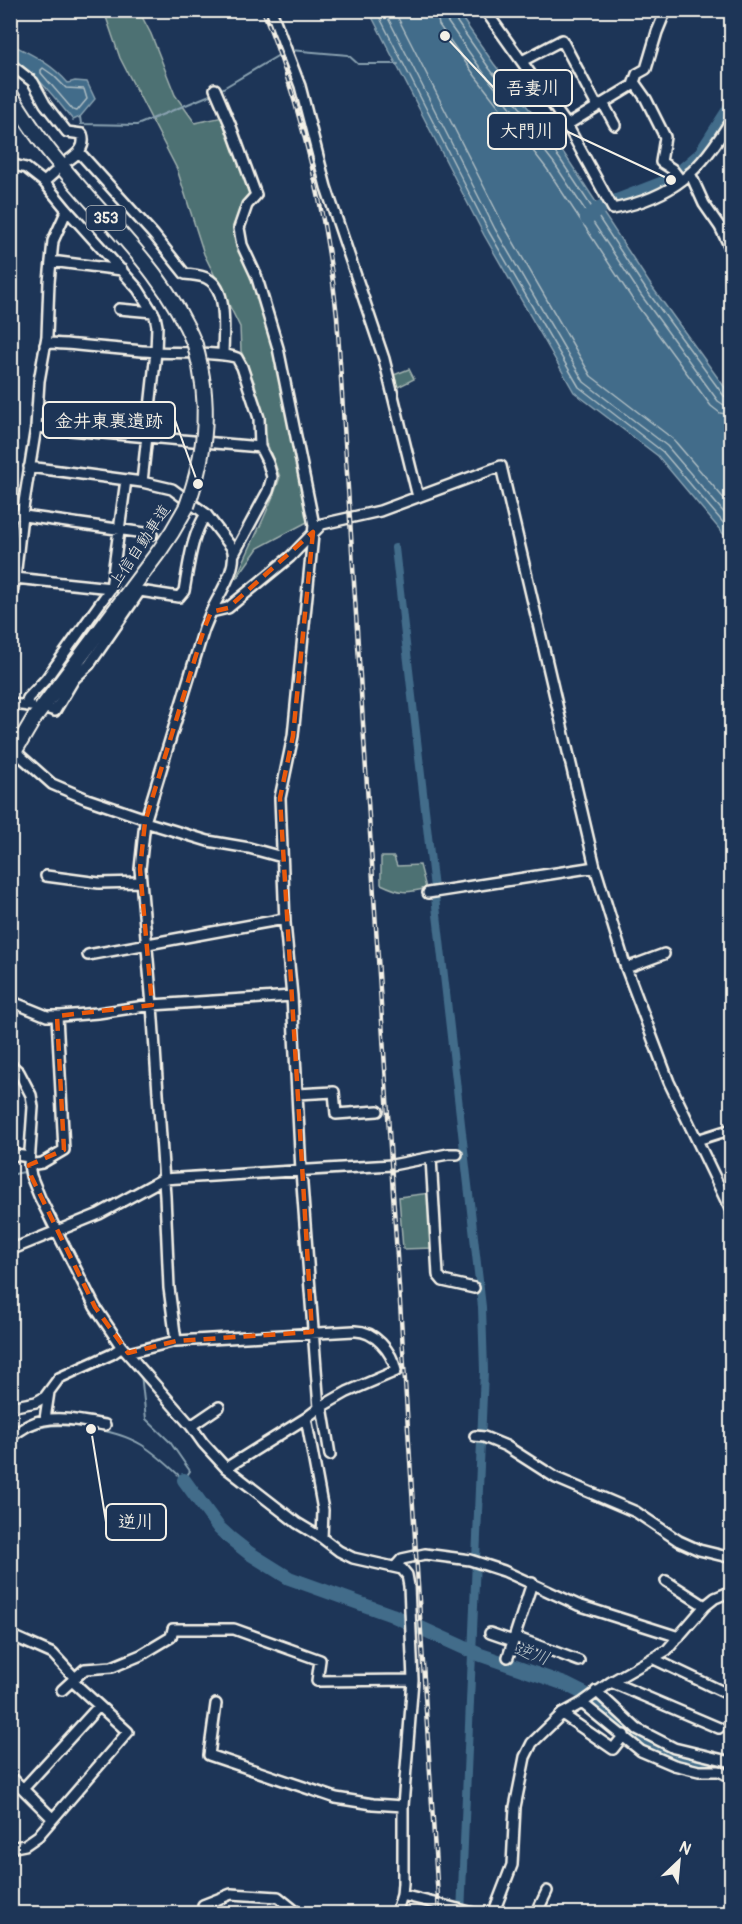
<svg xmlns="http://www.w3.org/2000/svg" width="742" height="1924" viewBox="0 0 742 1924" font-family="Pangolin,'Klee One',sans-serif">
  <style>
    .green { fill: #4d7173; stroke: #a0b1ae; stroke-width: 1.5 }
    .water { fill: #426c8a; stroke: #89a1b0; stroke-width: 1.5 }
    .lines { fill: none; stroke-linecap: round; stroke-linejoin: round }
    .shore { stroke: #adbcc2; stroke-width: 1.5 }
    .stream { stroke: #89a1b0; stroke-width: 2 }
    .canal { stroke: #426c8a; stroke-width: 8 }
    .river { stroke: #426c8a; stroke-width: 14 }
    .minor-casing { stroke: #f4f1e8; stroke-width: 14 }
    .highway-casing { stroke: #f4f1e8; stroke-width: 18 }
    .minor { stroke: #1d3557; stroke-width: 9 }
    .highway { stroke: #1d3557; stroke-width: 14 }
    .rail-casing { stroke: #f4f1e8; stroke-width: 4.5 }
    .rail { stroke: #1d3557; stroke-width: 2; stroke-dasharray: 7; stroke-linecap: butt }
    .highway-bridge-casing { stroke: #f4f1e8; stroke-width: 18; stroke-linecap: butt }
    .highway-bridge { stroke: #1d3557; stroke-width: 14 }
    .marked { fill: none; stroke: #e8590c; stroke-width: 4.5; stroke-dasharray: 12 8; stroke-linejoin: round }
    .labels { text-anchor: middle; dominant-baseline: central; stroke-width: 4.5; stroke-linejoin: round; paint-order: stroke }
    .shield { fill: #1d3557; stroke: #b4b9bc; stroke-width: 1.5 }
    .shield-label { font-size: 15px; font-weight: bold; fill: #f4f1e8 }
    .street-label { font-size: 16px; fill: #f4f1e8; stroke: #1d3557 }
    .water-label { font-size: 18px; font-style: italic; fill: #b6c2c7; stroke: #1d3557 }
    .leader { fill: none; stroke: #f4f1e8; stroke-width: 2 }
    .callout-dot { fill: #f4f1e8; stroke: #1d3557; stroke-width: 2 }
    .callout { fill: #1d3557; stroke: #f4f1e8; stroke-width: 2 }
    .callout-label { font-size: 18px; text-anchor: middle; font-weight: bold; fill: #f4f1e8 }
  </style>
  <rect width="100%" height="100%" fill="#1d3557"/>
  <filter id="ink" filterUnits="userSpaceOnUse"><feTurbulence type="fractalNoise" baseFrequency=".0167" numOctaves="2"/><feDisplacementMap in="SourceGraphic" scale="12" xChannelSelector="R" yChannelSelector="G"/><feConvolveMatrix kernelMatrix="1 2 1 2 8 2 1 2 1" color-interpolation-filters="sRGB"/></filter>
  <g filter="url(#ink)">
    <path class="green" d="M104,11H139L151,34L175,95L195,123L223,117L249,193L236,224L237,245L253,279L283,385L309,521L258,548L236,579C250,544 269,512 280,477L268,446L255,384L241,351L240,327L204,254L177,169L120,58Z
      M409,369L414,379L398,387L394,375Z
      M381,857H394L397,866L420,865L426,888C406,894 400,893 381,884Z
      M430,1193L433,1248L403,1249L399,1197Z"/>
    <path class="water" d="M369,11H457L494,64L565,155L652,287L731,396V543L658,456L574,392L484,235Z
      M11,44C33,55 52,64 68,83L75,81L87,82L95,99L80,117L73,120C54,97 37,74 11,58Z"/>
    <g class="lines">
      <path class="shore" d="M376,10L489,232L579,387L663,452L732,533
        M384,10L495,229L584,382L667,446L732,522
        M394,10L503,224L591,376L673,439L732,508
        M436,10L439,25L476,77L547,169L633,300L711,406L720,413L732,415
        M445,10L447,21L483,72L554,163L641,295L718,401L724,405L732,406
        M452,10L453,16L489,68L560,159L647,291L724,396L732,399
        M43,68L53,75L66,88L84,89L87,99L77,111L73,110L41,73V70Z"/>
      <path class="stream" d="M290,50L348,55L358,64H398
        M220,90L284,52
        M80,117L81,124L137,125L215,93
        M374,508L386,504
        M10,1175L24,1172L49,1231
        M52,1236L63,1254
        M10,1443C17,1439 23,1434 30,1431C58,1418 117,1430 142,1445C158,1455 171,1468 184,1480L190,1471L170,1442L146,1419L141,1374"/>
      <path class="canal" d="M395,548L482,1307L484,1371L461,1914"/>
      <path class="river" d="M587,219L601,207L671,180L700,155L732,105
        M184,1480L219,1528L230,1538L249,1553L289,1578L392,1615L478,1654L565,1684L585,1694L645,1743L676,1758L703,1762L732,1771"/>
      <defs>
        <path id="minor" d="M271,10L300,86L326,187L384,359L418,497
          M485,10L567,125L613,209C674,197 701,171 732,118
          M522,61L562,40L597,106
          M10,64L33,82L45,104L67,132L82,134C86,146 79,153 69,160
          M634,82L646,99L665,137L661,162L672,169L681,181
          M215,89L230,124L256,195L247,205L239,228L242,245L256,275L278,348L314,525L293,736L280,798L285,923L292,996L301,1171L319,1408
          M603,103L615,125
          M567,125L633,85L637,74L646,69L657,32L666,10
          M79,152L154,235L185,274C193,275 202,275 208,279C229,290 223,334 223,355
          M10,164L26,168L44,182
          M690,173L704,204L720,227L732,251
          M67,210L138,289L155,316L157,326L156,352L142,482
          M51,261L122,270
          M119,309L153,312
          M45,345L50,343C86,345 122,350 158,352C175,353 225,352 237,358L242,367L259,418L260,447L268,463L272,477L268,491L234,554
          M36,427L260,447
          M29,467L142,482L172,489L206,514L232,548C239,567 219,594 211,612
          M10,514L152,534
          M15,578L111,588L46,679L28,698L26,706
          M111,588L126,480
          M10,602L15,578L22,515L36,427L39,381L47,336L49,282L53,241L67,210L44,182L54,173
          M10,704L31,706
          M46,708L55,711L74,679L89,665L140,591L179,597L184,591C189,564 191,537 206,514
          M16,752L52,784L87,799L146,819
          M145,822L208,841L249,848L282,857
          M46,876L99,883L141,882
          M428,893L595,867
          M88,955L284,919
          M626,968L664,954
          M10,1001L47,1016H61L98,1013L152,1005L292,996
          M10,1064L19,1072L31,1095L33,1107L29,1165L31,1176L40,1198L95,1307L121,1346L191,1426L203,1443L226,1468L297,1523L322,1538L339,1551L353,1558L402,1569L407,1575L409,1586L413,1680L403,1806V1883L402,1895L396,1914
          M297,1094L334,1092L336,1114L378,1111
          M697,1140L732,1129
          M10,1148L16,1155L29,1157
          M431,1158L438,1275L443,1281L474,1288
          M29,1165L42,1163L64,1150L57,1016
          M10,1250L99,1214L163,1179L392,1165L448,1154H457
          M176,1341L169,1288L165,1196L152,1005L140,869L145,822L204,629L211,612L228,608L290,557L322,524L380,511L501,466L595,867L626,968L669,1082L732,1213
          M128,1353L176,1341L354,1331C374,1330 392,1351 396,1371L347,1392L319,1408L306,1418L226,1468
          M322,1406L330,1455
          M10,1407L36,1402L45,1397L59,1378L112,1354L122,1347
          M306,1418L323,1510L322,1538
          M45,1419L49,1392
          M191,1426L219,1407
          M475,1436L484,1437L506,1446L556,1478L636,1512L679,1541L699,1550L732,1558
          M10,1437C21,1430 31,1422 44,1420C63,1416 86,1422 105,1425
          M395,1567L402,1559L425,1554L470,1560L504,1571L578,1605L679,1637
          M666,1581L705,1606
          M490,1633L513,1641
          M10,1635L53,1654L75,1678
          M515,1637L579,1661
          M508,1657L532,1583
          M654,1659L732,1696
          M611,1682L719,1728
          M62,1690L85,1669L112,1667L141,1655L171,1637L173,1629H234L320,1660L317,1681L413,1680
          M596,1691L637,1729L674,1748L732,1762
          M582,1703L641,1751L674,1765L699,1771H719L732,1778
          M216,1704L209,1755L336,1798L373,1804L403,1806
          M562,1714L613,1749L624,1735
          M10,1776L52,1818
          M23,1789L99,1706
          M10,1848L25,1845L38,1836L128,1732L72,1681
          M402,1895L478,1914
          M203,1905L231,1894L278,1897L299,1914
          M342,1914H352
          M493,1914L512,1865L515,1807L525,1757L532,1743L562,1714L582,1703L611,1682L667,1650L705,1606L715,1598L732,1591
          M536,1914L547,1891"/>
        <path id="highway" d="M10,94C25,118 40,141 58,162C107,223 165,271 195,345
          M10,759L33,720L160,550L172,532L187,506"/>
      </defs>
      <use href="#minor" class="minor-casing"/>
      <use href="#highway" class="highway-casing"/>
      <use href="#minor" class="minor"/>
      <use href="#highway" class="highway"/>
      <defs>
        <path id="rail" d="M263,10C302,109 326,211 337,316L439,1914"/>
      </defs>
      <use href="#rail" class="rail-casing"/>
      <use href="#rail" class="rail"/>
      <defs>
        <path id="highway-bridge" d="M187,506C207,450 211,403 195,345"/>
      </defs>
      <use href="#highway-bridge" class="highway-bridge-casing"/>
      <use href="#highway-bridge" class="highway-bridge"/>
    </g>
  </g>
  <path class="marked" d="M313,532L293,736L280,798L312,1332L176,1341L128,1353L95,1307L31,1176L29,1165L64,1150L57,1016L152,1005L140,869L145,822L204,629L211,612L228,608Z"/>
  <g class="labels">
    <rect class="shield" x="86.5" y="206" width="39" height="24" rx="4.5"/>
    <g class="shield-label">
      <text x="106" y="218">353</text>
    </g>
    <g class="street-label">
      <text transform="translate(140 546) rotate(-56)">上信自動車道</text>
    </g>
    <g class="water-label">
      <text transform="translate(532 1654) rotate(19)">逆川</text>
    </g>
  </g>
  <path class="leader" d="M445 36L494 88M671 180L566 131M198 484L175 420M91 1429L106 1522"/>
  <g class="callout-dot">
    <circle cx="445" cy="36" r="6"/>
    <circle cx="671" cy="180" r="6"/>
    <circle cx="198" cy="484" r="6"/>
    <circle cx="91" cy="1429" r="6"/>
  </g>
  <g class="callout">
    <rect x="494" y="70" width="78" height="36" rx="6"/>
    <rect x="488" y="113" width="78" height="36" rx="6"/>
    <rect x="43" y="402" width="132" height="36" rx="6"/>
    <rect x="106" y="1504" width="60" height="36" rx="6"/>
  </g>
  <g class="callout-label">
    <text x="533" y="94">吾妻川</text>
    <text x="527" y="137">大門川</text>
    <text x="109" y="427">金井東裏遺跡</text>
    <text x="136" y="1528">逆川</text>
  </g>
  <rect width="742" height="1924" fill="none" stroke="#1d3557" stroke-width="36"/>
  <rect x="18" y="18" width="706" height="1888" fill="none" stroke="#f4f1e8" stroke-width="2" filter="url(#ink)"/>
  <g transform="translate(679 1861) rotate(26)" stroke="#1d3557" stroke-width="4.5" paint-order="stroke">
  <path d="M0-4.5L10 22L0 15L-10 22Z" fill="#f4f1e8"/>
  <text y="-9" font-size="16" font-weight="bold" text-anchor="middle" fill="#f4f1e8">N</text>
  </g>
</svg>
